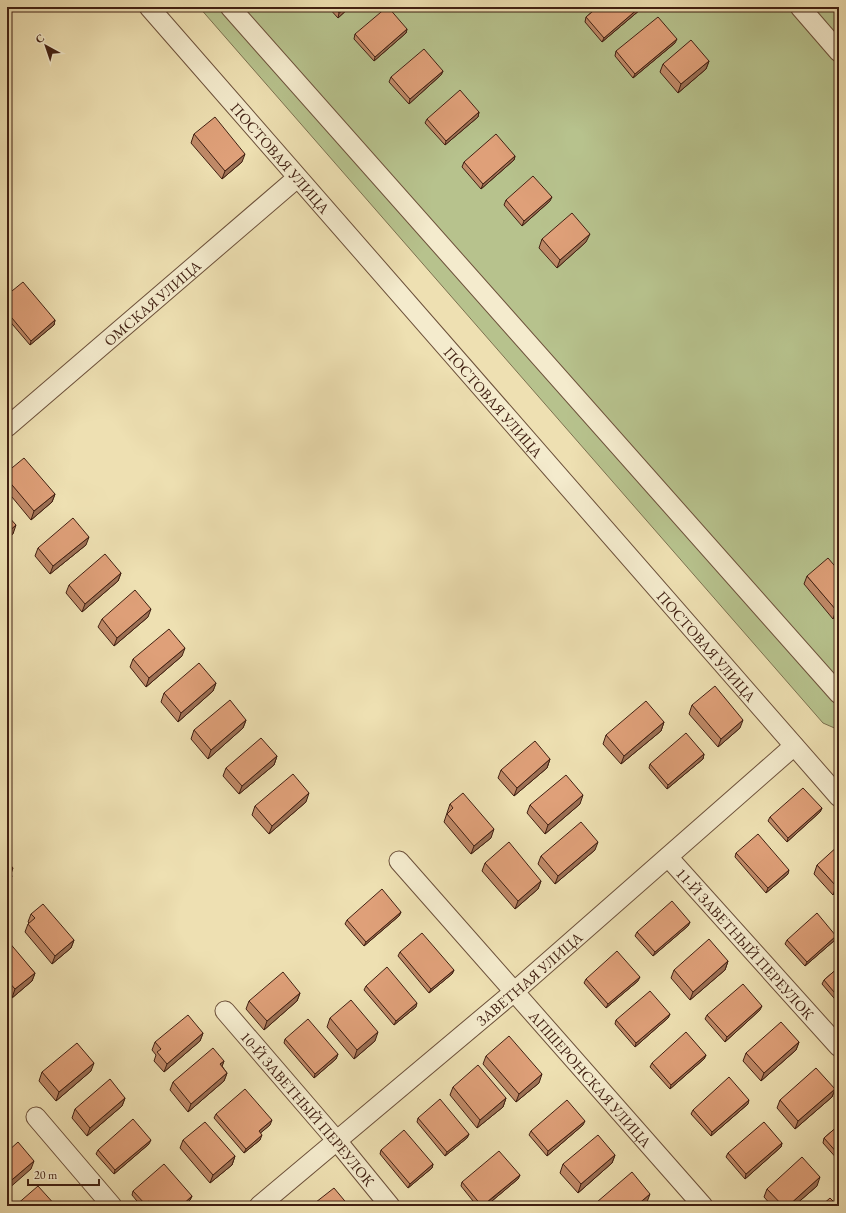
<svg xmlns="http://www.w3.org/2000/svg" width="846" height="1213" viewBox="0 0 846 1213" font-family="'EB Garamond',serif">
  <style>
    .green { fill: #b7c28d; stroke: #7c7150 }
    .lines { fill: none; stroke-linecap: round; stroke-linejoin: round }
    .minor-casing { stroke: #6c503a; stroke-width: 21 }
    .minor { stroke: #f4ebcd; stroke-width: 19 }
    .wall { fill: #c08a68; stroke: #412012 }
    .shaded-wall { fill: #9c7055; stroke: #412012 }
    .building { fill: #dfa079; stroke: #412012 }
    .labels { text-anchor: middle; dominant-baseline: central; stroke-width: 3; stroke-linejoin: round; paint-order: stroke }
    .street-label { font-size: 15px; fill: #412012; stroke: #f4ebcd }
  </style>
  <rect width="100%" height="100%" fill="#eee0b2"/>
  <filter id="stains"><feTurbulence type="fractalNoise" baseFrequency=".005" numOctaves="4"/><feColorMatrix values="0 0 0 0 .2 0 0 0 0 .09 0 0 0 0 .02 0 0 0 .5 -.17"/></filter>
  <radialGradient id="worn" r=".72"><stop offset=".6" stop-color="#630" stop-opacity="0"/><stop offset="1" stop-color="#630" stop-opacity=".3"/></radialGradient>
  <path class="green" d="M199,7H839V730L823,723Z"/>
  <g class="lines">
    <defs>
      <g id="minor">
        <path id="s1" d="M149,7L839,797"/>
        <path d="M230,7L839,694"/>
        <path d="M800,7L839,52"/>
        <path id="s2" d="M7,427L297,178"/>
        <path id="s3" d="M668,857L839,1047"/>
        <path id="s4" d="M399,861L703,1206"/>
        <path id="s5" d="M225,1011L337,1141L390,1206"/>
        <path d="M36,1117L112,1206"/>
        <path id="s6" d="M259,1206L515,991L794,746"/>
      </g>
    </defs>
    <use href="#minor" class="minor-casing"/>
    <use href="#minor" class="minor"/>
  </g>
  <path class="wall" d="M328,7H350L338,18Z
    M598,7H642L641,9L602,42L585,22L586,17Z
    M407,29L406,33L374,61L354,39L355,34Z
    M675,43L633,78L615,56L616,51Z
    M709,61L706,69L678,93L660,72L663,64Z
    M443,71L441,75L409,104L389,82L391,77Z
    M479,112L478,117L445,145L425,123L427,119Z
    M194,134L242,162L222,179L191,143Z
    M515,156L514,160L481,189L462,167L464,162Z
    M506,200L550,201L522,226L504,205Z
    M542,239L586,242L557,268L539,248Z
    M7,295L55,320L54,325L30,345L7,318Z
    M7,472L55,494L52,502L31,520L7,491Z
    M86,545L50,574L35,556L38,548Z
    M121,573L118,581L82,612L66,593L69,585Z
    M807,576L839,613L833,619L804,584Z
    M148,617L114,646L98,627L102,619Z
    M182,656L146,687L130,667L133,659Z
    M216,683L213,691L178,722L161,702L164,693Z
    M692,705L740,728L718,747L689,714Z
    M246,720L243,728L208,759L191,739L194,730Z
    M664,722L661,731L621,764L603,744L606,735Z
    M704,754L703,759L667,789L649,768L650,764Z
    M277,756L274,765L239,794L223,776L226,768Z
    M550,759L547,768L514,796L498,778L501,770Z
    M306,802L269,834L252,815L255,806Z
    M450,804L491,838L471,854L444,822Z
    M580,804L545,834L527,813L530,805Z
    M822,808L820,812L787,842L768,821L770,817Z
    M595,850L555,884L538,864L541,856Z
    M736,853L788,874L766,893L735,857Z
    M485,863L541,881L538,889L515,909L482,871Z
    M817,865L839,889L833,895L814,874Z
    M401,912L399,916L364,946L345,924L347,920Z
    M31,914L74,940L71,948L52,964L25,932L28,924L29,923L28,922Z
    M690,922L688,926L653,956L635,936L637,932Z
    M836,936L835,940L805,966L785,944L787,940Z
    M7,942L35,973L32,981L12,998L7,992Z
    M400,952L454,970L452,974L429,993L398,956Z
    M728,961L725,970L690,1000L671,978L674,970Z
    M839,967V1004L822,984L824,980Z
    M586,979L638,981L606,1008L584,983Z
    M366,986L416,1007L394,1025L364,990Z
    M300,993L297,1001L264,1030L246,1009L249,1001Z
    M760,1010L725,1042L705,1019L707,1015Z
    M670,1014L668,1018L635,1047L615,1024L616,1020Z
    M330,1018L375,1041L354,1059L327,1027Z
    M203,1033L200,1041L164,1072L154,1061L156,1055L152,1050L155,1042Z
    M285,1039L338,1054L336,1059L314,1078L284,1043Z
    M799,1042L796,1050L761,1081L743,1061L746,1053Z
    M706,1055L704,1059L670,1089L650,1067L652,1063Z
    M486,1056L539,1083L516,1102L483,1064Z
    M224,1061L222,1066L227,1073L224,1081L188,1112L170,1090L173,1082Z
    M91,1071L56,1101L39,1081L42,1072Z
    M453,1087L506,1098L503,1107L477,1128L450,1095Z
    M835,1089L832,1097L795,1129L777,1108L780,1100Z
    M125,1098L122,1106L87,1136L72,1118L75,1109Z
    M748,1104L711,1136L691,1114L693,1110Z
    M216,1114L270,1125L260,1133V1140L244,1153L214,1118Z
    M418,1118L469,1134L467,1138L445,1156L417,1122Z
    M583,1125L547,1156L529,1135L531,1131Z
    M839,1125V1161L823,1143L824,1138Z
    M183,1140L235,1156L232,1165L210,1183L180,1148Z
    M782,1143L781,1147L745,1179L726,1157L728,1153Z
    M149,1144L114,1174L96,1154L98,1150Z
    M381,1150L433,1164L432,1168L408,1188L380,1154Z
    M615,1155L612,1163L578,1193L560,1173L563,1164Z
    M520,1175L518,1179L486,1206H477L461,1186L462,1182Z
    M817,1186L794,1206H772L764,1197L767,1189Z
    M133,1191L192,1196L190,1200L184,1206H148L147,1205L146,1206H141L132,1195Z
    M597,1202H647L643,1206H595Z"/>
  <path class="shaded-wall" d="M347,7H350L338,18L339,13Z
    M640,7H642L641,9L602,42L604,38Z
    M407,29L406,33L374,61L375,57Z
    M677,39L675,43L633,78L635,74Z
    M709,61L706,69L678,93L681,84Z
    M443,71L441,75L409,104L410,99Z
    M479,112L478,117L445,145L446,141Z
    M245,154L242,162L222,179L225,171Z
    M515,156L514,160L481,189L483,184Z
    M552,197L550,201L522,226L524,221Z
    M590,234L586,242L557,268L560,260Z
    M55,320L54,325L30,345L31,341Z
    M55,494L52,502L31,520L34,511Z
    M16,525L13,534L7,538V533Z
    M89,537L86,545L50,574L53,566Z
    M121,573L118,581L82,612L85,604Z
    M839,608V613L833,619L836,610Z
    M151,609L148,617L114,646L117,638Z
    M185,648L182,656L146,687L149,678Z
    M216,683L213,691L178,722L181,713Z
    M246,720L243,728L208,759L211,750Z
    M743,720L740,728L718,747L721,739Z
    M664,722L661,731L621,764L624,756Z
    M704,754L703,759L667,789L668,785Z
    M277,756L274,765L239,794L242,786Z
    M550,759L547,768L514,796L517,788Z
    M309,793L306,802L269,834L272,826Z
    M583,795L580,804L545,834L548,825Z
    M822,808L820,812L787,842L788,838Z
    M494,829L491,838L471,854L474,846Z
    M598,842L595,850L555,884L558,876Z
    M13,868L10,877L12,876L9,884L7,885V878L9,872Z
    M789,870L788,874L766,893L768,888Z
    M541,881L538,889L515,909L518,901Z
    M839,883V889L833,895L836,886Z
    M401,912L399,916L364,946L366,942Z
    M690,922L688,926L653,956L655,952Z
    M836,936L835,940L805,966L807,962Z
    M74,940L71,948L52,964L55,956Z
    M728,961L725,970L690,1000L693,992Z
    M454,970L452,974L429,993L431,989Z
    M35,973L32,981L12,998L15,989Z
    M640,977L638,981L606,1008L608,1004Z
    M300,993L297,1001L264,1030L267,1021Z
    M417,1003L416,1007L394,1025L396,1021Z
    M762,1006L760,1010L725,1042L727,1037Z
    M670,1014L668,1018L635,1047L636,1043Z
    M378,1032L375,1041L354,1059L357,1050Z
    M203,1033L200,1041L164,1072L167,1064Z
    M799,1042L796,1050L761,1081L764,1073Z
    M338,1054L336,1059L314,1078L315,1074Z
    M706,1055L704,1059L670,1089L671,1085Z
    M224,1061L221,1069L220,1064Z
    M94,1063L91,1071L56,1101L59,1092Z
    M227,1073L224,1081L188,1112L191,1104Z
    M542,1074L539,1083L516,1102L519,1094Z
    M835,1089L832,1097L795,1129L798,1121Z
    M125,1098L122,1106L87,1136L90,1128Z
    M506,1098L503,1107L477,1128L480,1120Z
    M749,1100L748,1104L711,1136L712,1132Z
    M272,1120L270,1125L257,1136L259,1131Z
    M585,1121L583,1125L547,1156L548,1151Z
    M469,1134L467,1138L445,1156L447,1152Z
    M262,1135L260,1140L244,1153L246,1149Z
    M151,1140L149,1144L114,1174L115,1170Z
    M782,1143L781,1147L745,1179L746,1174Z
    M615,1155L612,1163L578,1193L581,1184Z
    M235,1156L232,1165L210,1183L213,1175Z
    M34,1161L31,1169L7,1190V1184Z
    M433,1164L432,1168L408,1188L410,1184Z
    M520,1175L518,1179L486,1206H483Z
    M820,1177L817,1186L794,1206H788Z
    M650,1194L647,1202L643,1206H636Z
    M192,1196L190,1200L184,1206H181Z
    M149,1201L147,1205L146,1206H144L145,1204Z"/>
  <path class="building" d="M334,7H347L339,13Z
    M387,7H388L407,29L375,57L355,34Z
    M598,7H640L604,38L586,17Z
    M658,17L677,39L635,74L616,51Z
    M691,40L709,61L681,84L663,64Z
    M424,49L443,71L410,99L391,77Z
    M460,90L479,112L446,141L427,119Z
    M215,117L245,154L225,171L194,134Z
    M496,134L515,156L483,184L464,162Z
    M533,176L552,197L524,221L506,200Z
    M572,213L590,234L560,260L542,239Z
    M23,282L55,320L31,341L7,312V295Z
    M24,458L55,494L34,511L7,479V472Z
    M7,515L16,525L7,533Z
    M73,518L89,537L53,566L38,548Z
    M105,554L121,573L85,604L69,585Z
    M828,558L839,571V608L836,610L807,576Z
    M135,590L151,609L117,638L102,619Z
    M169,629L185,648L149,678L133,659Z
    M199,663L216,683L181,713L164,693Z
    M715,686L743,720L721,739L692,705Z
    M230,700L246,720L211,750L194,730Z
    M646,701L664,722L624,756L606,735Z
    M686,733L704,754L668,785L650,764Z
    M261,738L277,756L242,786L226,768Z
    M535,741L550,759L517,788L501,770Z
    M293,774L309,793L272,826L255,806Z
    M566,775L583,795L548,825L530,805Z
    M803,788L822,808L788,838L770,817Z
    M463,793L494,829L474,846L447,814L453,808L450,804Z
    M581,822L598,842L558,876L541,856Z
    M758,834L789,870L768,888L736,853Z
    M509,842L541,881L518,901L485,863Z
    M839,845V883L836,886L817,865Z
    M7,861L13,868L9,872L12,876L7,880Z
    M382,889L401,912L366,942L347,920Z
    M672,901L690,922L655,952L637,932Z
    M43,904L74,940L55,956L28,924L35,918L31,914Z
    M817,913L836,936L807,962L787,940Z
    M422,933L454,970L431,989L400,952Z
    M709,939L728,961L693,992L674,970Z
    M8,941L35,973L15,989L7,980V942Z
    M617,951L640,977L608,1004L586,979Z
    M387,967L417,1003L396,1021L366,986Z
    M839,967V998L824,980Z
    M283,972L300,993L267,1021L249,1001Z
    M743,984L762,1006L727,1037L707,1015Z
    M650,991L670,1014L636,1043L616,1020Z
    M351,1000L378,1032L357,1050L330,1018Z
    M188,1015L203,1033L167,1064L157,1052L161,1049L155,1042Z
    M308,1019L338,1054L315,1074L285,1039Z
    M781,1022L799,1042L764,1073L746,1053Z
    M686,1032L706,1055L671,1085L652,1063Z
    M509,1036L542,1074L519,1094L486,1056Z
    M77,1043L94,1063L59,1092L42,1072Z
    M213,1048L224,1061L220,1064L227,1073L191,1104L173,1082Z
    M478,1065L506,1098L480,1120L453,1087Z
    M816,1068L835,1089L798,1121L780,1100Z
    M729,1077L749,1100L712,1132L693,1110Z
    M110,1079L125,1098L90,1128L75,1109Z
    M245,1089L272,1120L259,1131L262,1135L246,1149L216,1114Z
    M440,1099L469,1134L447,1152L418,1118Z
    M567,1100L585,1121L548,1151L531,1131Z
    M133,1119L151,1140L115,1170L98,1150Z
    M205,1122L235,1156L213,1175L183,1140Z
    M764,1122L782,1143L746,1174L728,1153Z
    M839,1125V1155L824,1138Z
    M404,1130L433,1164L410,1184L381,1150Z
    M598,1135L615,1155L581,1184L563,1164Z
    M18,1142L34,1161L7,1184V1152Z
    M499,1151L520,1175L482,1206L462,1182Z
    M802,1157L820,1177L788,1206H783L767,1189Z
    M164,1164L192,1196L181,1206H153L149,1201L145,1204L133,1191Z
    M632,1172L650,1194L636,1206H600L597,1202Z
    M38,1186L56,1206H15Z
    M334,1188L349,1206H311Z
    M830,1198L838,1206H821Z"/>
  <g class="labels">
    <g class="street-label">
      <text stroke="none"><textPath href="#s1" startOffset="200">ПОСТОВАЯ УЛИЦА</textPath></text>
      <text stroke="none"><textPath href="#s2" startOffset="191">ОМСКАЯ УЛИЦА</textPath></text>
      <text stroke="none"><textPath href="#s1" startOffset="524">ПОСТОВАЯ УЛИЦА</textPath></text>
      <text stroke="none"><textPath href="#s1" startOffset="848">ПОСТОВАЯ УЛИЦА</textPath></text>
      <text stroke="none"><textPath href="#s3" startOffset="116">11-Й ЗАВЕТНЫЙ ПЕРЕУЛОК</textPath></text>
      <text stroke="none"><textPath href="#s6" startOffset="353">ЗАВЕТНАЯ УЛИЦА</textPath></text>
      <text stroke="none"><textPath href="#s4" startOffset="290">АПШЕРОНСКАЯ УЛИЦА</textPath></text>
      <text stroke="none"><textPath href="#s5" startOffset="128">10-Й ЗАВЕТНЫЙ ПЕРЕУЛОК</textPath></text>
    </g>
  </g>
  <rect width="846" height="1213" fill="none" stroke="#eee0b2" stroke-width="24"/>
  <rect x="8" y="8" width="830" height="1197" fill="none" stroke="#412012" stroke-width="2"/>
  <rect x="12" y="12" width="822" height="1189" fill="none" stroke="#412012"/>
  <g transform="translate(46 46) rotate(320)" stroke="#f4ebcd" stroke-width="3" paint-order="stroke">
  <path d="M0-3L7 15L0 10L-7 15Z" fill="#412012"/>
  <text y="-6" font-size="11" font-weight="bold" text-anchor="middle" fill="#412012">С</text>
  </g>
  <path d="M28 1179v6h71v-6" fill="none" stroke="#412012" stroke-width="2"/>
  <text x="34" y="1179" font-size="12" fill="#412012" stroke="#f4ebcd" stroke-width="3" paint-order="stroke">20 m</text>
  <rect width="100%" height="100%" filter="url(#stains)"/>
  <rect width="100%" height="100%" fill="url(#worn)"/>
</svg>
